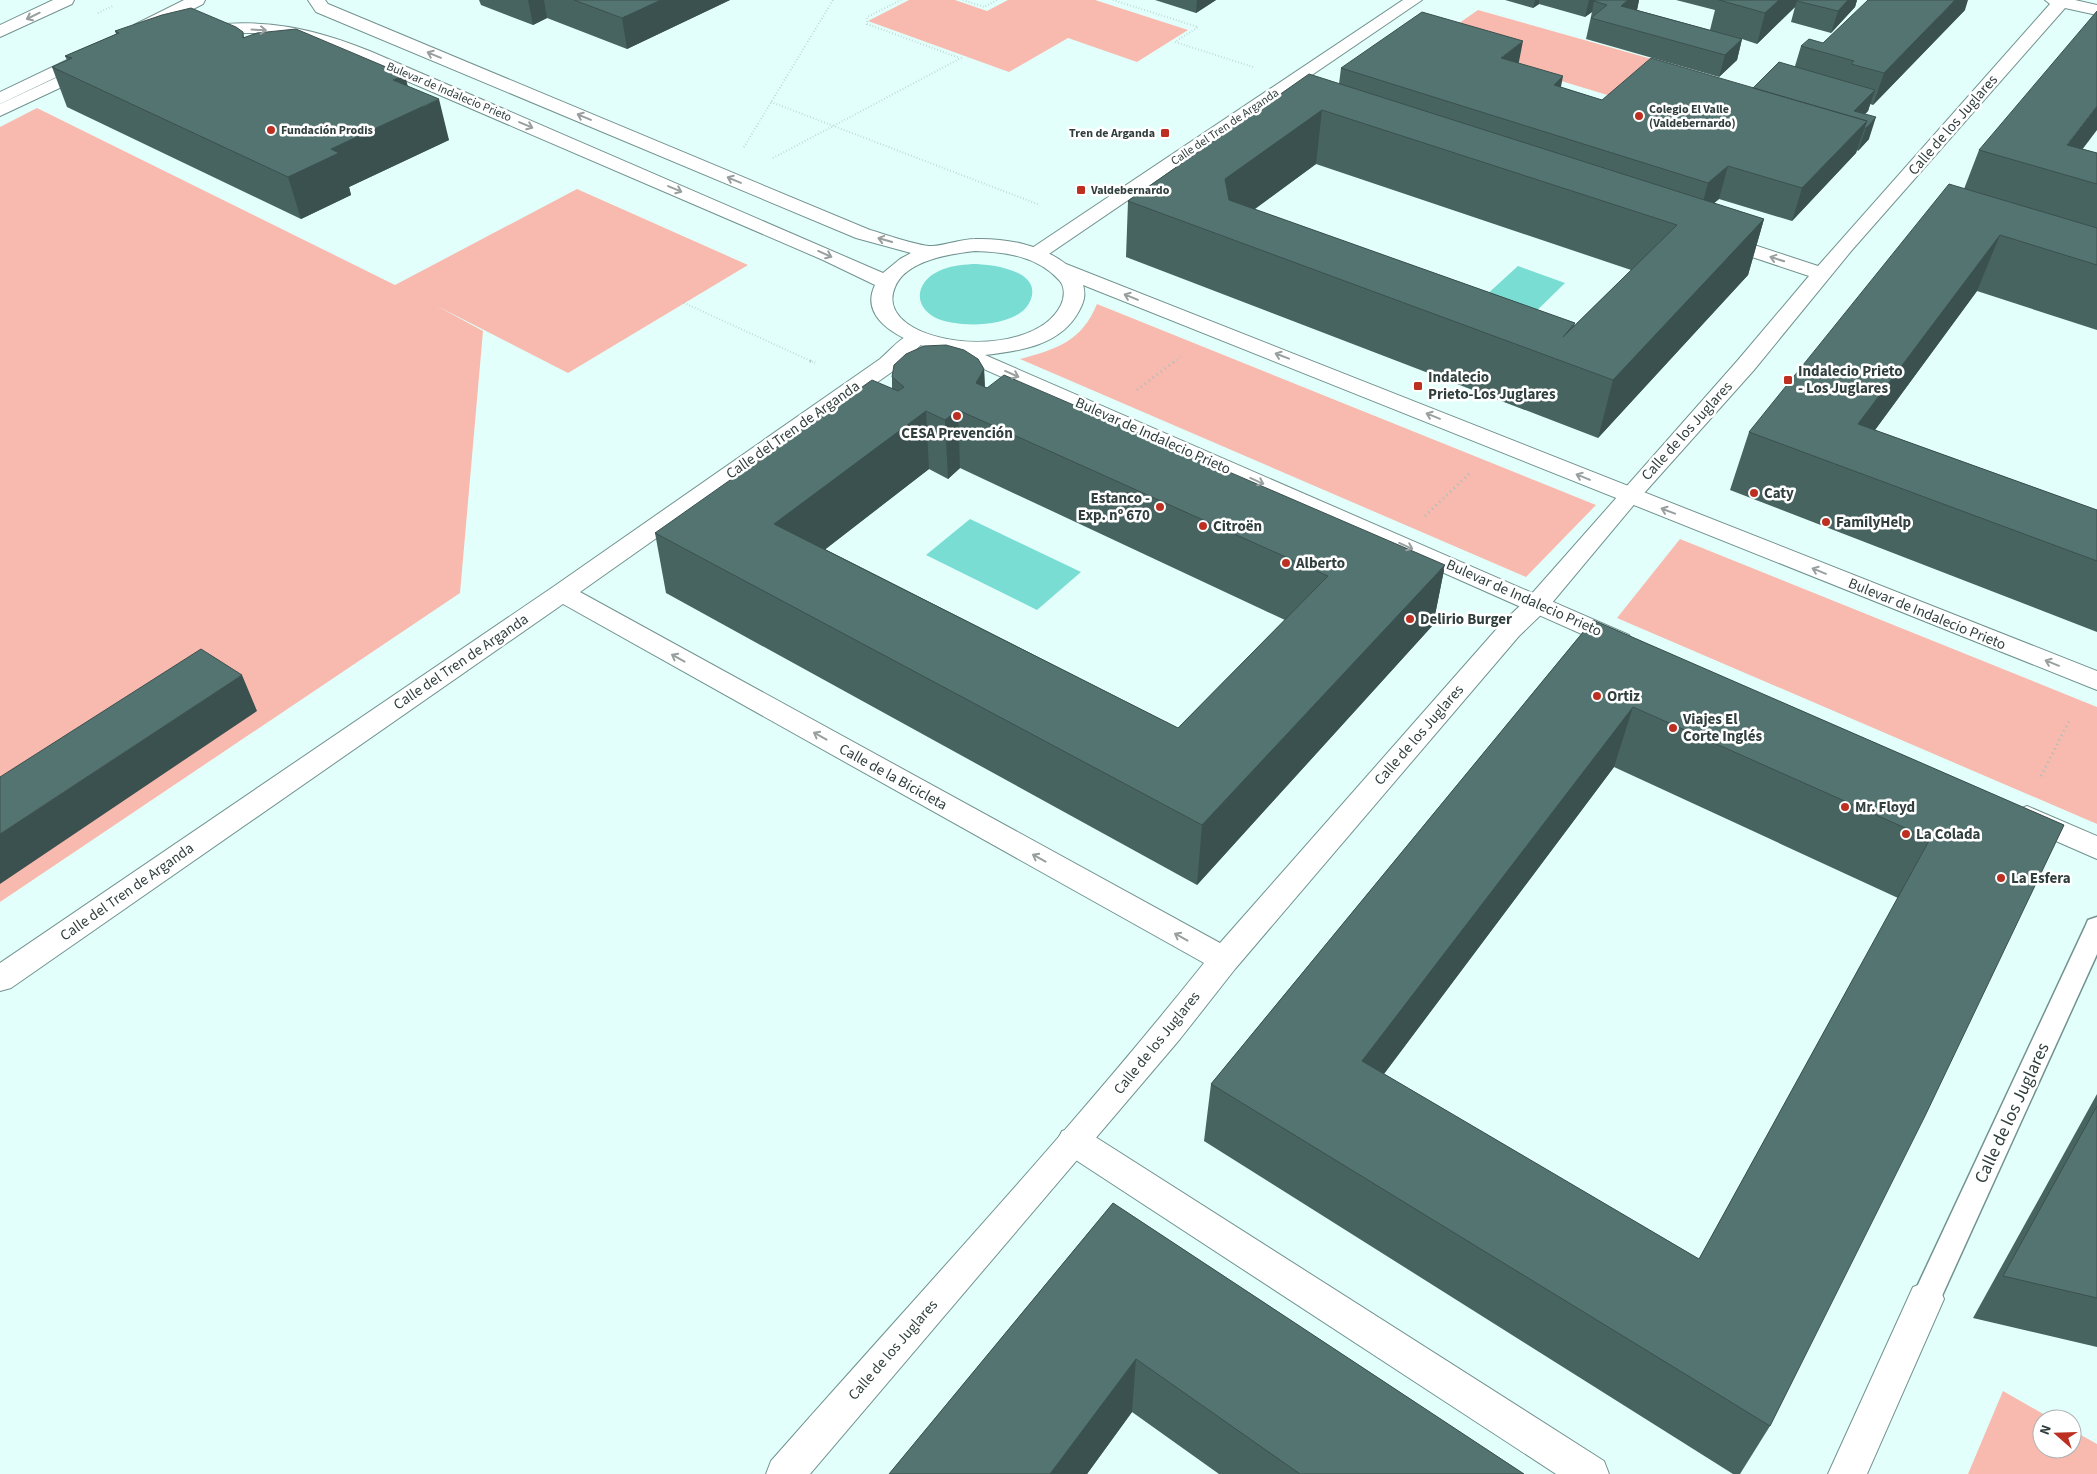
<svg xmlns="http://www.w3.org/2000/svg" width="2097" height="1474" viewBox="0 0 2097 1474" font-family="'Source Sans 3',sans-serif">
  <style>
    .green { fill: #f8baaf }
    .water { fill: #7addd4 }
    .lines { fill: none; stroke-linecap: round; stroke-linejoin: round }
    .service-casing { stroke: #729390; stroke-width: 3 }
    .pedestrian-casing { stroke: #729390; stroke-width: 2 }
    .minor-casing { stroke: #729390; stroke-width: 2 }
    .tertiary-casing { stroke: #729390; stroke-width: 2 }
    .primary-casing { stroke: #729390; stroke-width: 2 }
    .path-far1 { stroke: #a7bfbc; stroke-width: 2; stroke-dasharray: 0.5 2.5; stroke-linecap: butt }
    .path { stroke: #a7bfbc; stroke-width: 3; stroke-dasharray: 1 4; stroke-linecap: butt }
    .service { fill: #fff; fill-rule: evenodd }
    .pedestrian { fill: #fff; fill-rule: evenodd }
    .minor { fill: #fff; fill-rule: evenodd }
    .tertiary { fill: #fff; fill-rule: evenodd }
    .primary { fill: #fff; fill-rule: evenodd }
    .wall { fill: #486461; fill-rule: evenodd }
    .shaded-wall { fill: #3b514f }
    .building { fill: #547471; stroke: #3b514f; fill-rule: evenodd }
    .oneway { stroke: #989f9e }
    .poi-dot { fill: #bc2f21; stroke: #fff; stroke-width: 2 }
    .labels { text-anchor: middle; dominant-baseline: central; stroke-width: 5; stroke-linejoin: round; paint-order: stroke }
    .far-street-label { font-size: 12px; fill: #303f3d; stroke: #fff }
    .far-poi-label { font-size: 12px; font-weight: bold; fill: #303f3d; stroke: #fff; text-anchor: start }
    .street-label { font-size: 15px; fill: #303f3d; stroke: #fff }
    .poi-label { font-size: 15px; font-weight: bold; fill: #303f3d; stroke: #fff; text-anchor: start }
    .near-street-label { font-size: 18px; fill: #303f3d; stroke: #fff }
  </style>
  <rect width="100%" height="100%" fill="#e2fffb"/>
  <path class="green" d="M909,0H955L987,11L1008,0H1095L1188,30L1137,62L1068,38L1009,72L868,21Z
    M1478,10L1655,60L1614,97L1432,42Z
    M37,108L395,285L577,189L748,265L568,373L435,305L483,331L460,593L0,902V127Z
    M1097,304L1596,505L1526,577L1020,359C1057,349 1082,341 1097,304Z
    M1680,539L2097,707V824L1617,618Z
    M2003,1391L2052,1419H2042V1449H2072V1430L2097,1444V1474H1968Z"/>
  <path class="water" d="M972,264C991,264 1041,270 1031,299C1021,329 957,329 934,317C912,304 917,281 939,271C949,266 961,265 972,264Z
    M1518,266L1565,283L1521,326L1472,308Z
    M970,519L1081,572L1037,610L926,555Z"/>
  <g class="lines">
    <defs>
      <path id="service" d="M2097,917V954L1936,1309L1926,1313L1916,1309L1911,1299L1916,1289L2085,927L2088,920Z"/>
      <path id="pedestrian" d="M1074,1127L1086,1131L1604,1461L1609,1474H1556L1062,1151L1057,1141L1062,1131Z
        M1926,1282L1939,1287L1944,1299L1867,1474H1828L1913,1287Z"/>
      <path id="minor" d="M1403,0H1422L1043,258L1036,260L1029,258L1026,254L1029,250Z
        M2045,0H2075L2097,5V15L2065,8L1852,250L1754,370L1637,501L1546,610L1519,636L1235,969L1180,1039L810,1474H766L771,1461C916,1296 1067,1135 1204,963L563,604L11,988L0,991V963L553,587L880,359C893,348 906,329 925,333L928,338L896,369L580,592L1220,943L1501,624L1528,598L1738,360L1809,276L1713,244L1710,240L1713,236L1720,234L1727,236L1818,266L2050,4Z"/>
      <path id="tertiary" d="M308,0H325L328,4L870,230C885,234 920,247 933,246C947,245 961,239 975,239C1007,238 1041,245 1066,264L2097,671V690L1083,285C1086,295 1084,302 1079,311C1061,345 1021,351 985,355L1629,635L1633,641L1629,647L1620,650L1611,647L943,351C915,346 856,324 875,285L823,260L321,44C283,31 242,31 202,36L196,35L193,31L196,27L202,26C266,18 313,28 372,52L883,273L900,259L911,253L856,238L316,12ZM975,251C1006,252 1037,256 1059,280C1065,286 1065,297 1061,305C1031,366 870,345 895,287C906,260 950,254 975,251Z
        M92,61L98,62L101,66L98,70L0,116V104Z
        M2027,806L2097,836V859L2017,824L2013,817L2017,810Z"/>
      <path id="primary" d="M53,0H74L72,4L0,37V25Z
        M184,0H205L203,4L146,33H134L132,29L134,25Z
        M88,50L94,51L97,55L94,59L0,104V92Z"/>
    </defs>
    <use href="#service" class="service-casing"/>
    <use href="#pedestrian" class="pedestrian-casing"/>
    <use href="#minor" class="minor-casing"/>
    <use href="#tertiary" class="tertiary-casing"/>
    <use href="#primary" class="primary-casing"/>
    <path class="path-far1" d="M901,0L867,17V24L960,58
      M963,0L984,7L997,0
      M1113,0L1198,27L1175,42L1253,67
      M98,13L113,6
      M771,102L1040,205
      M744,147L833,0
      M773,158L963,57
      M684,303L813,362
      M1174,362L1182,356"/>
    <path class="path" d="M810,361L815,363
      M1137,390L1175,361
      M1425,516L1471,472
      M2041,776L2069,721"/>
    <use href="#service" class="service"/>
    <use href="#pedestrian" class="pedestrian"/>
    <use href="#minor" class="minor"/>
    <use href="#tertiary" class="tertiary"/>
    <use href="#primary" class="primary"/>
  </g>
  <path class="wall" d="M479,0H730L627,49L547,18L533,25L481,5Z
    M1155,0H1216L1196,13Z
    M1505,0H1639L1637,10L1710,30L1715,10L1676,0H1857L1855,7L1831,33L1791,22L1795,7L1757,44L1742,39L1737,60L1719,77L1586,39L1592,12L1585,17L1539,4L1533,8Z
    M1965,10L1873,105L1870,104L1868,111L1865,114L1869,139L1858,151L1857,150L1856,153L1792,221L1719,199L1714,203L1764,219L1748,275L1598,438L1126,257L1128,201L1339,84L1341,68L1518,63L1561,87L1602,100L1753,88L1795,66L1801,46L1823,43ZM1316,164L1631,270L1574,326L1575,323L1254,209Z
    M115,31L243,32L244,37L408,86L449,140L349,187L351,195L301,219L67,107L52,67L67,60L65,56L116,34Z
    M2083,149L2097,153V330L1977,291L1875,430L2097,510V632L1730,490L1749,432L1964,189L1979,150Z
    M984,369L985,387L1445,565L1433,625L1197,885L666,593L655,533L892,389V377ZM960,468L1285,620L1178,728L825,549L929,469L948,479Z
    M1593,620L2064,825L1770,1426L1740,1474H1733L1204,1141L1211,1084ZM1614,767L1898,898L1699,1259L1384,1074Z
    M2097,1094V1347L1973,1318Z
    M1113,1203L1524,1474H1219L1132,1412L1087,1474H889Z"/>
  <path class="shaded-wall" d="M528,0H544L547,18L533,25Z
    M661,0H730L627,49L622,18Z
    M1197,0H1216L1196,13Z
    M1535,0H1539V4L1533,8Z
    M1589,0H1596L1594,1L1592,12L1585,17Z
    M1628,0H1639L1637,10L1618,25L1621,6Z
    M1779,0H1803L1797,1L1795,7L1757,44L1765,13Z
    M1848,0H1857L1855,7L1831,33L1838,11Z
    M1955,0H1968L1965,10L1873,105L1884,73Z
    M1742,39L1737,60L1719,77L1725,55Z
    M1523,41L1517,72L1501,58Z
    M405,75L414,111L439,99L449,140L349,187L351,195L301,219L288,177L331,149L393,80Z
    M1563,76L1557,108L1554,85Z
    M1875,90L1868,111L1854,125V111Z
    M2097,106V130L2063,175L2067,145Z
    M1322,110L1316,164L1221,234L1225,179Z
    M1876,117L1869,139L1858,151L1866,128Z
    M1867,121L1856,153L1792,221L1802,188Z
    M1728,166L1719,199L1699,216L1708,183Z
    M1764,219L1748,275L1598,438L1613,380Z
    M2000,235L1977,291L1847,468L1858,424Z
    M984,369L986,422L976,383Z
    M958,410L960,468L948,479L945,420Z
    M926,411L929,469L782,583L774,524Z
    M1445,565L1433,625L1197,885L1202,825Z
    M242,675L257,711L0,884V834Z
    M1633,707L1614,767L1350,1119L1362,1061Z
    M1136,1359L1132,1412L1087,1474H1050Z"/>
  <path class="building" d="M574,0H661L622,18Z
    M1596,0H1628L1621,6L1742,39L1725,55L1591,18L1607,5L1594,1Z
    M1719,0H1779L1765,13Z
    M1798,0H1848L1838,11L1797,1Z
    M1868,0H1955L1884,73L1851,64L1854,61L1801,46L1809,39L1823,43Z
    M191,8L236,27L243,32V38L257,33L296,29L405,75L393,80L439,99L331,149L339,153L288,177L52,67L72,58L65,56L119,33L115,31L162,15Z
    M2097,11V106L2067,145L2097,153V184L1979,150Z
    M1422,12L1523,41L1501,58L1563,76L1554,85L1602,100L1651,58L1867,121L1802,188L1728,166L1708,183L1341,68Z
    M1779,62L1875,90L1854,111L1876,117L1866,128H1864L1867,121L1753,88Z
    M1309,74L1764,219L1613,380L1128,201ZM1322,110L1677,225L1563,337L1575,323L1229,200L1225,179Z
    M1949,184L2097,228V265L2000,235L1858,424L2097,510V561L1749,432Z
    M946,345L964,350L978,359L984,369L976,383L987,388L1004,375L1445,565L1202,825L655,533L872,380L898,391L904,387L892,377L894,365L906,354L924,346ZM958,410L1328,576L1178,728L774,524L926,411L945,420Z
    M1593,620L2064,825L1925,1116L1770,1426L1211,1084ZM1633,707L1930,839L1699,1259L1362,1061Z
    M201,649L242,675L0,834V777Z
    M2097,1106V1298L2003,1276Z
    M1113,1203L1524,1474H1300L1136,1359L1050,1474H889Z"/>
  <defs><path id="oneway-shaft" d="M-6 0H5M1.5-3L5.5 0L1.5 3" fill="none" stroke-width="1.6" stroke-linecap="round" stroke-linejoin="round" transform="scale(1.25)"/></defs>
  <g class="oneway">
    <use href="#oneway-shaft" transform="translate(33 16) rotate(154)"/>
    <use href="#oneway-shaft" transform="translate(259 30) rotate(3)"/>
    <use href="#oneway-shaft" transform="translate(434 55) rotate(-157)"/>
    <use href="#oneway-shaft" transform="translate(584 117) rotate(-157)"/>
    <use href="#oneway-shaft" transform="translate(526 125) rotate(23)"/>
    <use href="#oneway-shaft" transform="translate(734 180) rotate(-157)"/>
    <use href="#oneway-shaft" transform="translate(675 189) rotate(23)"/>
    <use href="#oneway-shaft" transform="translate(885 240) rotate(-164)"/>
    <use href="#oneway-shaft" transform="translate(825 254) rotate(24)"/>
    <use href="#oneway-shaft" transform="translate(1777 259) rotate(-162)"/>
    <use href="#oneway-shaft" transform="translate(1131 297) rotate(-158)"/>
    <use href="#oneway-shaft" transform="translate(1282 356) rotate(-159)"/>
    <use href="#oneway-shaft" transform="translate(1012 374) rotate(24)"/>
    <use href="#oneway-shaft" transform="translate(1433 416) rotate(-158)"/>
    <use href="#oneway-shaft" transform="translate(1583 477) rotate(-158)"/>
    <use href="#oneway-shaft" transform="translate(1257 481) rotate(24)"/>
    <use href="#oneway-shaft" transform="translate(1668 511) rotate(-159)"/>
    <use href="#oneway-shaft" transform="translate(1406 546) rotate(24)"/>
    <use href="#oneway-shaft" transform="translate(1819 571) rotate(-158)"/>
    <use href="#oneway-shaft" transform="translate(678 658) rotate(-151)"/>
    <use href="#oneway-shaft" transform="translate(2052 663) rotate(-158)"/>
    <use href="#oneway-shaft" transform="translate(820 736) rotate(-151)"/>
    <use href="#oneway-shaft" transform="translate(1039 858) rotate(-151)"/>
    <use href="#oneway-shaft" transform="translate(1181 937) rotate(-151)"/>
  </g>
  <g class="poi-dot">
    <circle cx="1639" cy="116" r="5"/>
    <circle cx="271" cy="130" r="5"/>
    <rect x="1160" y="128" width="10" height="10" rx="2.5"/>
    <rect x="1076" y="185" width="10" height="10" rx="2.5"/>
    <rect x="1783" y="375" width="10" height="10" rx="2.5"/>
    <rect x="1413" y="381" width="10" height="10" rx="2.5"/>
    <circle cx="957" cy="416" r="5"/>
    <circle cx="1754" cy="493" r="5"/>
    <circle cx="1160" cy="507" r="5"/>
    <circle cx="1826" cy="522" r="5"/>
    <circle cx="1203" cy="526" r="5"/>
    <circle cx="1286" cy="563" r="5"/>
    <circle cx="1410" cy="619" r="5"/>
    <circle cx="1597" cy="696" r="5"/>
    <circle cx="1673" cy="728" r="5"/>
    <circle cx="1845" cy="807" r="5"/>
    <circle cx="1906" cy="834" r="5"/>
    <circle cx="2001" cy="878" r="5"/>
  </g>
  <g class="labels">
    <g class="far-street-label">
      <text transform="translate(449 92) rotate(23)">Bulevar de Indalecio Prieto</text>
      <text transform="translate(1225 127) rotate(-34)">Calle del Tren de Arganda</text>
    </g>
    <g class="far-poi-label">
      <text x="1649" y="109">Colegio El Valle<tspan x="1649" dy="14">(Valdebernardo)</tspan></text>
      <text x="281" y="130">Fundación Prodis</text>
      <text x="1155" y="133" text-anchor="end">Tren de Arganda</text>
      <text x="1091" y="190">Valdebernardo</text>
    </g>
    <g class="street-label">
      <text transform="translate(1953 125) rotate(-49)">Calle de los Juglares</text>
      <text transform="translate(793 430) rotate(-35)">Calle del Tren de Arganda</text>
      <text transform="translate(1687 431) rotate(-48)">Calle de los Juglares</text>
      <text transform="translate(1153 436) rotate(24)">Bulevar de Indalecio Prieto</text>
      <text transform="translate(1524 598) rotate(24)">Bulevar de Indalecio Prieto</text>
      <text transform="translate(1927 614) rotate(22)">Bulevar de Indalecio Prieto</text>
      <text transform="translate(461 662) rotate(-34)">Calle del Tren de Arganda</text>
      <text transform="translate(1419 735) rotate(-49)">Calle de los Juglares</text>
      <text transform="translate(893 777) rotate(29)">Calle de la Bicicleta</text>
      <text transform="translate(127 892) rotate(-35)">Calle del Tren de Arganda</text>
      <text transform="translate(1157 1043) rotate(-51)">Calle de los Juglares</text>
      <text transform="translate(893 1350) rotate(-49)">Calle de los Juglares</text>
    </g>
    <g class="poi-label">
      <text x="1798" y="371">Indalecio Prieto<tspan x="1798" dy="17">- Los Juglares</tspan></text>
      <text x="1428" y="377">Indalecio<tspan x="1428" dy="17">Prieto-Los Juglares</tspan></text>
      <text x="957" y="433" text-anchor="middle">CESA Prevención</text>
      <text x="1764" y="493">Caty</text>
      <text x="1150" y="498" text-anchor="end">Estanco -<tspan x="1150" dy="17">Exp. nº 670</tspan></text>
      <text x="1836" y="522">FamilyHelp</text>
      <text x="1213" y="526">Citroën</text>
      <text x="1296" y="563">Alberto</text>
      <text x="1420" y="619">Delirio Burger</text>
      <text x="1607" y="696">Ortiz</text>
      <text x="1683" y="719">Viajes El<tspan x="1683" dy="17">Corte Inglés</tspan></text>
      <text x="1855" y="807">Mr. Floyd</text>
      <text x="1916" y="834">La Colada</text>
      <text x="2011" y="878">La Esfera</text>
    </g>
    <g class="near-street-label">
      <text transform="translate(2012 1113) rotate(-65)">Calle de los Juglares</text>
    </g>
  </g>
  <g transform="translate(2057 1434) rotate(290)"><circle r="24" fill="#ffffff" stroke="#acb2b1"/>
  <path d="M0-4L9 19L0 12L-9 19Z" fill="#bc2f21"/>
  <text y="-8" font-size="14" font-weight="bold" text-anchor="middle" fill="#303f3d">N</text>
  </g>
</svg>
